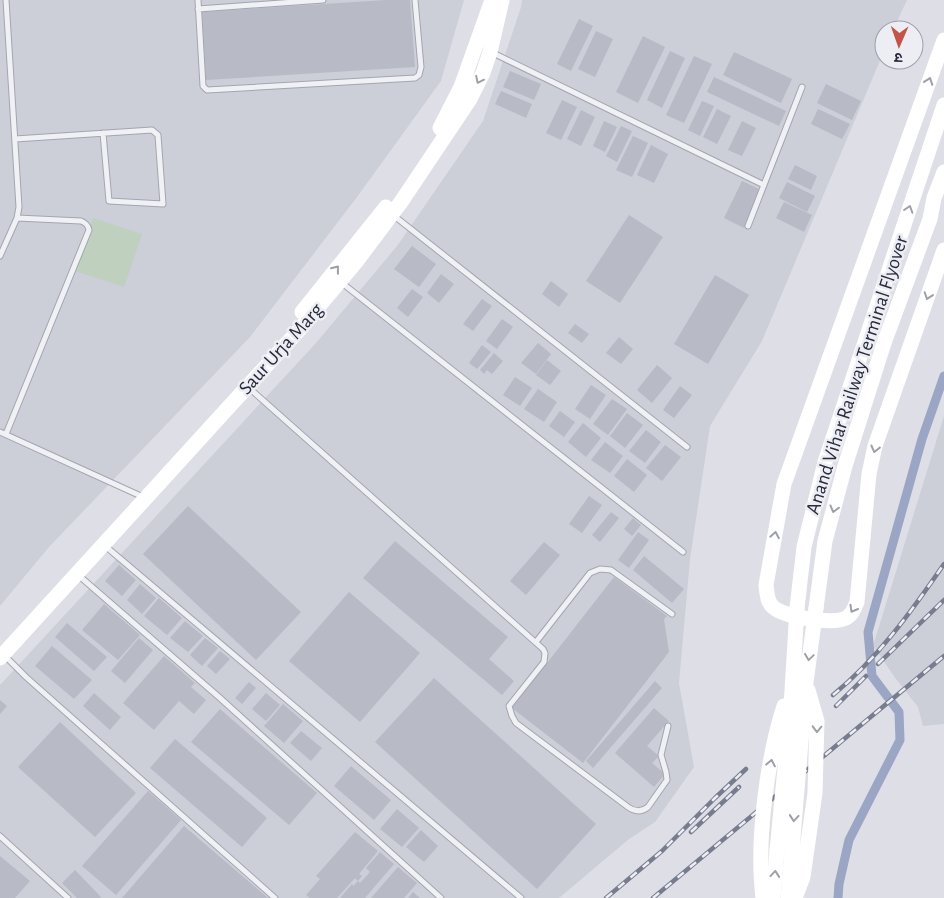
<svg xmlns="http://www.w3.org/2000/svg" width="944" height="898" viewBox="0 0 944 898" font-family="'Alegreya Sans','Noto Sans Devanagari',sans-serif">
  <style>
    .built { fill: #ccced8 }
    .green { fill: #c0d0bf }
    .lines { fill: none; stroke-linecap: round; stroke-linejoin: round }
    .canal { stroke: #9ba5c4; stroke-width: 9 }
    .building { fill: #b8bac6 }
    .lane-casing { stroke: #a4a5b0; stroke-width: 7 }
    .lane { stroke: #f0f1f5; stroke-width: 5 }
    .secondary { stroke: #fff; stroke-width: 15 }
    .rail-casing { stroke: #787c8f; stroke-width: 4.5 }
    .rail { stroke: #edeef4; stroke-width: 2.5; stroke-dasharray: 8; stroke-linecap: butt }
    .secondary-bridge { stroke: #fff; stroke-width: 15 }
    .oneway { stroke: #9ea0a7 }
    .labels { text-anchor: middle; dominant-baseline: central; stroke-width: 5; stroke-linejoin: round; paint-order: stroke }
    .street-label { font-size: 20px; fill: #282b3c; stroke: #edeef4 }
  </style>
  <rect width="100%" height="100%" fill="#dedfe6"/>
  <path class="built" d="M0,0H464L441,81L357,197L250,337L49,547L0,606Z
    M522,0H907L893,30H884V51L762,341L710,426L690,559L679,683L694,767L655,822L629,839L559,898H0V685L316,343L397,246L483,121L521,7Z
    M944,416V724L923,726L918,707L896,679L873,646Z"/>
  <path class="green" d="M93,218L142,234L124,287L75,271Z"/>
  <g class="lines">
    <path class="canal" d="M838,898L839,884L849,840L900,740L899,712L872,676L868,632L922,439L944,376"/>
  </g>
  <path class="building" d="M386,0H410L415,67L206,80L202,12Z
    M579,19L593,26L571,71L557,64Z
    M596,31L613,39L595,77L578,69Z
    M643,36L665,47L638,103L616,92Z
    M670,51L685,58L662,108L647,100Z
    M734,52L792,79L781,103L723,75Z
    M694,56L712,64L684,123L666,115Z
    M510,71L541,84L534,100L503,87Z
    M714,77L786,111L779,126L707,92Z
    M826,84L861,101L852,120L817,103Z
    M501,91L532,104L526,118L495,104Z
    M562,100L577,107L561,140L546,133Z
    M702,101L714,106L700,136L688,130Z
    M717,109L731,116L717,144L703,137Z
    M818,109L850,124L842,139L811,124Z
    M581,110L595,117L581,146L567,139Z
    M604,121L617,127L605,152L593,146Z
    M742,121L756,128L742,156L728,150Z
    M621,126L632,131L617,162L606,156Z
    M633,136L648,143L632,177L616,170Z
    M651,145L668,154L654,183L637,175Z
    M795,165L817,176L811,190L788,179Z
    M742,181L761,190L744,228L724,218Z
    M787,182L815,196L807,212L779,198Z
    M784,202L812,215L804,232L776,218Z
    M629,215L663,237L620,303L586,281Z
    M412,246L436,264L419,287L394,269Z
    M441,274L454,284L439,303L427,293Z
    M715,275L749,295L708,364L674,344Z
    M551,281L568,294L559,307L542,294Z
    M412,289L423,297L408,317L397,308Z
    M482,299L492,306L473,331L463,324Z
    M502,319L513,327L497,349L486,341Z
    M575,324L589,334L582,343L568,333Z
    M619,337L633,349L621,364L606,353Z
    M538,343L551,354L536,374L521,363Z
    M482,345L491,352L477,369L469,363Z
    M494,353L503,361L492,374L487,370L484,374L480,370Z
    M547,360L561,371L550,385L536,375Z
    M657,365L672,378L652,403L637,390Z
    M515,377L532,388L520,406L503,395Z
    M591,385L606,395L590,419L575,409Z
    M680,386L692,395L674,418L663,410Z
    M538,389L557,402L544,422L524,409Z
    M612,399L627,409L608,435L593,424Z
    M560,411L575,422L564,437L549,426Z
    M627,413L643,425L625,448L610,436Z
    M583,423L601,438L586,457L568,442Z
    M646,430L661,442L645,463L629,451Z
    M605,442L623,456L610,473L591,460Z
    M665,445L681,457L662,481L646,468Z
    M627,459L647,475L634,492L614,476Z
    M589,496L602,505L582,533L569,524Z
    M188,506L301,612L256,660L143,554Z
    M611,512L619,518L600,542L592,535Z
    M633,518L641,525L632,536L624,529Z
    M638,532L649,540L629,568L618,560Z
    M395,541L508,637L489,659L514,681L502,695L363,578Z
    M544,542L560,555L526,595L510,581Z
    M644,556L684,589L672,603L633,570Z
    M119,565L136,580L122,596L105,581Z
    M614,577L667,616L664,619L669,652L583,763L512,708Z
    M140,584L156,598L142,614L127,600Z
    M349,592L420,653L360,722L289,661Z
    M159,598L182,618L167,635L144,616Z
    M104,604L140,635L118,660L82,630Z
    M185,621L203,636L188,652L170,638Z
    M67,623L107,657L94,671L55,637Z
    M139,638L153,650L125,683L111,671Z
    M205,638L218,648L202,666L190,655Z
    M52,646L92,680L74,699L35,666Z
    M220,651L230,659L216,674L207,666Z
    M164,656L195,683L191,687L206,700L194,714L179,701L154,730L123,703Z
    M434,678L596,824L537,889L375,742Z
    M655,681L662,688L593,768L586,761Z
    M249,682L256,688L242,704L235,698Z
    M94,693L121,717L110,730L83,706Z
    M266,693L280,705L266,721L252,709Z
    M0,700L7,706L0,714Z
    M283,704L303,721L284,743L264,726Z
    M654,708L669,721L647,746L659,756L652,763L665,774L654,787L615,753Z
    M220,709L317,793L289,825L191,742Z
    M60,722L136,793L95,837L18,767Z
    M301,731L322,748L311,761L290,743Z
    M175,739L267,818L242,847L150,768Z
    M351,766L391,800L374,820L334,786Z
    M148,791L181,820L116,895L82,866Z
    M397,809L419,828L402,847L380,829Z
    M184,826L268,898H122Z
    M421,830L438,846L424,862L406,847Z
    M355,832L378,851L359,874L362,876L358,881L355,878L337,898H310L306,895L320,879L316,876Z
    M380,852L394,864L365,898H340L352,884L353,886L358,881L360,883L370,872L366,868Z
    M0,856L30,881L15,898H0Z
    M398,867L417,883L404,898H371Z
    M75,870L101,897L100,898H77L62,883Z
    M413,892L420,898H408Z"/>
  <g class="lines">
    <defs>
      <path id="lane" d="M198,0L203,86L207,90L415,78L419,75L421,67L415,0
        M198,9L323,0
        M493,53L764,185
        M15,139L152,130L158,135L163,204L109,201L103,133
        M393,215L687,447
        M748,226L802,87
        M0,256L17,218L19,207L6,0
        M342,283L683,552
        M248,387L543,649L545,653L544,662L509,706L512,716L516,723L628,807C635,812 642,812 648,807L667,780L666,772L661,755L668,726
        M0,432L143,497
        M6,434L89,230C88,225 86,223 81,221L17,218
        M104,545L521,898
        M77,574L220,698L441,898
        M536,642L590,573L600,569L611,570L672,614
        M4,655L26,677L275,898
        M0,836L68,898"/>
    </defs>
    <use href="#lane" class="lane-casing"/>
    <use href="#lane" class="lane"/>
    <path class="secondary" d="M944,40L784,484L766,585C767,593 767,602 773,607C784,617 833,625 846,618C852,615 854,609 857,602L869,474L875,446L944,250
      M440,128L461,87L492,0
      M302,312L386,207
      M797,608L804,547L825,462L944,105
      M816,608L825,541L845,466L884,343L930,219L934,198L944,172
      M0,658L299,330L356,262L401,202L470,99L483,73L490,52L502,0
      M773,898L777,850"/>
    <defs>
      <path id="rail" d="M878,664L944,600
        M833,695C878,658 911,612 944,564
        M836,706L866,676
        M691,832L739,787
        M606,898L662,851L715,798L746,769
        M653,898L944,656"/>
    </defs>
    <use href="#rail" class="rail-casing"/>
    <use href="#rail" class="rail"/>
    <path class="secondary-bridge" d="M777,850L791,707L797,608
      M763,898C756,842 767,759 784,706
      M788,898L806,682L816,608
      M795,898L803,877L815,793L817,721L808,690"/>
  </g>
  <defs><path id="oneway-chevron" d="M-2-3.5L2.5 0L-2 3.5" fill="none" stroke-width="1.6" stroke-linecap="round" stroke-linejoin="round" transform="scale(1.25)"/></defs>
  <g class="oneway">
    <use href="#oneway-chevron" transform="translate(479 80) rotate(116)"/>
    <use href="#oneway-chevron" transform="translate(929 81) rotate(-70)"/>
    <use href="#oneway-chevron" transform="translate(909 209) rotate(-72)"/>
    <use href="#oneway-chevron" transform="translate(336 269) rotate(-52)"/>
    <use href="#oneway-chevron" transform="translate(928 296) rotate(109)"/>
    <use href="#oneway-chevron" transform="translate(875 449) rotate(104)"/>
    <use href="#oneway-chevron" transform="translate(834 509) rotate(105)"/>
    <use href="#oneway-chevron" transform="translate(775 535) rotate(-80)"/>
    <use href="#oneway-chevron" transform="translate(853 609) rotate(120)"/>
    <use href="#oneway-chevron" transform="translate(809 657) rotate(98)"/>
    <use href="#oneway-chevron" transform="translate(817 729) rotate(91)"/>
    <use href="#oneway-chevron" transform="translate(771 763) rotate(-79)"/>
    <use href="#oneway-chevron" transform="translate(794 818) rotate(95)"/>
    <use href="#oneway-chevron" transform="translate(775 874) rotate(-85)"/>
  </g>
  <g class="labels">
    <g class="street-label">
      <text transform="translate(281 349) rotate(-48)">Saur Urja Marg</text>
      <text transform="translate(857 375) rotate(-72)">Anand Vihar Railway Terminal Flyover</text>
    </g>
  </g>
  <g transform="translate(899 45) rotate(182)"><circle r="24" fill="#edeef4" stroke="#9ea0aa"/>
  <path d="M0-4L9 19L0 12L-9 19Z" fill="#c4544a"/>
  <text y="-8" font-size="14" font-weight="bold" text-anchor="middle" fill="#282b3c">उ</text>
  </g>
</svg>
